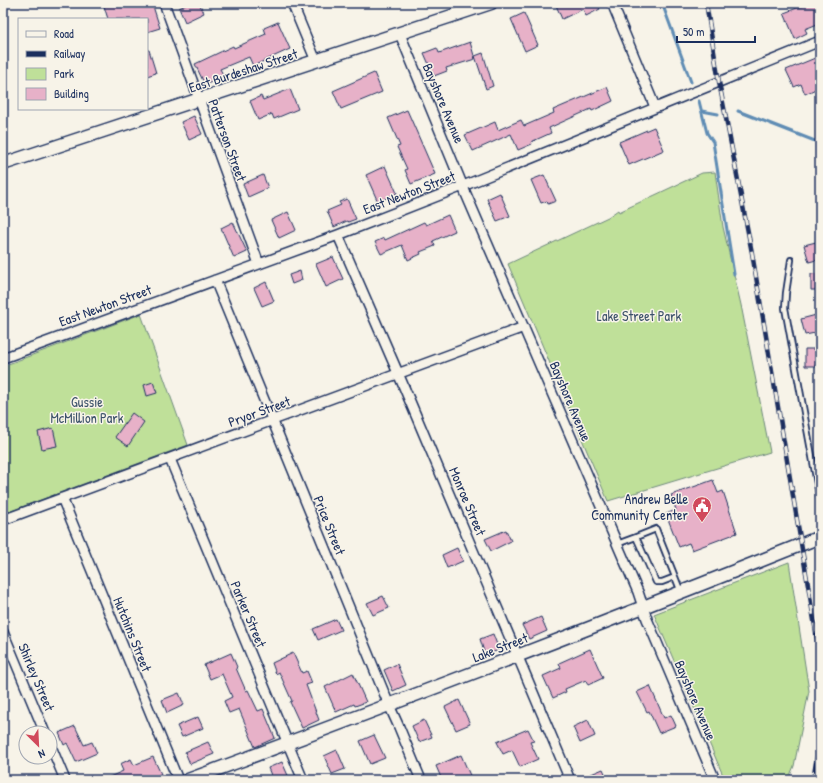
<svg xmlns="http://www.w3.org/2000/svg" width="823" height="783" viewBox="0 0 823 783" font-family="'Patrick Hand',sans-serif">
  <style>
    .green { fill: #bfe099; stroke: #6d887c }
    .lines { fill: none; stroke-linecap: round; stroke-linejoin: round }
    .stream { stroke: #5f8cb4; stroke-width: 3 }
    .building { fill: #e7b1c8; stroke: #1b2f5e }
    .service-casing { stroke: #1b2f5e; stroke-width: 8 }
    .minor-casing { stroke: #1b2f5e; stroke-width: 12 }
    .tertiary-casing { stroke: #1b2f5e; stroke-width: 15 }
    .service { stroke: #f7f3e8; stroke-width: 4.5 }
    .minor { stroke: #f7f3e8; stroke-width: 9 }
    .tertiary { stroke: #f7f3e8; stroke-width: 12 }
    .rail-casing { stroke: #1b2f5e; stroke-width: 4.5 }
    .rail { stroke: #f7f3e8; stroke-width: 3; stroke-dasharray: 9; stroke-linecap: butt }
    .labels { text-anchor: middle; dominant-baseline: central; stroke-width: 3; stroke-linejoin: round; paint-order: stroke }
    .street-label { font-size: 14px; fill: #1b2f5e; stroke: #f7f3e8 }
    .park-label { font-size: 14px; fill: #3c526a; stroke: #f7f3e8 }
    .poi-label { font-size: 14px; fill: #1b2f5e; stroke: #f7f3e8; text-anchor: end }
  </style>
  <rect width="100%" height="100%" fill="#f7f3e8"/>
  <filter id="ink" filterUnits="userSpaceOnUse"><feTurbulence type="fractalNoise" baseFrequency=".025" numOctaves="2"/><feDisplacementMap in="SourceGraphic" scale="8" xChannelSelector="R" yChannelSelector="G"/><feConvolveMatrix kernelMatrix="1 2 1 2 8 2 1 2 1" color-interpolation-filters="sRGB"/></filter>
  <g filter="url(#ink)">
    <path class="green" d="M715,172L723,227L741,305L770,452L608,501L508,264L608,217L618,210L619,212L702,173Z
      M141,314L188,445L3,514V366Z
      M789,562L809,691L794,766L788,780H725L654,614Z"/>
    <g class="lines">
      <path class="stream" d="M662,3L691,82
        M699,101L707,133L713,142L734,274
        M702,111L718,114
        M738,111L820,143"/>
    </g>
    <path class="building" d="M103,3H152L160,28L147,32V19H108Z
      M190,3H199L204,13L185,22L179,8Z
      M555,3H597L600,9L586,16L583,9L562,19Z
      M810,3H820V23L805,29L807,33L795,39L784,13Z
      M524,13L538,45L525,51L511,19Z
      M278,22L290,49L253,66L249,57L220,69L224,76L205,85L195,64L233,46L234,48L266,34L264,28Z
      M470,42L475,59L446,68L447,71L434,76L424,53L437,48L439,53Z
      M147,50H149L156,73L147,76Z
      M483,53L493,86L486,89L475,56Z
      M820,56V87L805,94L801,84L794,87L786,70Z
      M374,73L382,92L341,109L333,91Z
      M607,87L613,101L592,111L591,109L549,128L551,133L531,142L532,144L518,150L511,134L473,151L465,135L495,122L498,130L521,120L524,126L554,113L553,110Z
      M290,89L298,109L274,119L272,114L258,120L250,101L261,96L263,100Z
      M407,110L435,174L411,184L405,170L407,169L397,147L400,146L388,118Z
      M194,116L202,134L189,140L181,122Z
      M654,127L664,150L629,165L619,142Z
      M385,166L397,193L378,202L366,175Z
      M263,175L268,188L248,197L243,184Z
      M544,175L556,201L548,204L547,201L541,203L531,180Z
      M500,193L510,216L497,221L487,199Z
      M347,199L356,219L348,222L347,221L334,227L327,211L341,205L339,202Z
      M288,212L296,230L279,238L271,220Z
      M448,215L455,231L433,241L435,246L420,252L421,254L408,260L402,245L381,254L375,242L384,238L385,240L424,222L426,225Z
      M233,222L247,252L234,258L221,228Z
      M820,241V259L809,262L804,245Z
      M333,257L343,279L326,287L316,264Z
      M300,271L302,280L292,284L289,275Z
      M820,273V290H811V274Z
      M266,282L274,301L262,306L254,288Z
      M820,314V332L805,335L801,319Z
      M805,349H820V366H805Z
      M153,382L157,393L147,396L144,385Z
      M132,413L144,422L128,446L115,437Z
      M53,428L57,446L42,449L38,432Z
      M713,480L718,493L723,491L737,533L692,550L689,543L679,547L666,514L676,510L671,495Z
      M506,530L511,541L491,551L485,539Z
      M457,548L463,561L447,568L442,555Z
      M383,596L389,608L373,615L367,603Z
      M541,617L547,631L529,639L522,625Z
      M336,619L341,630L318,640L313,629Z
      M493,634L499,650L485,655L480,639Z
      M590,649L603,678L588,685L586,680L565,689L566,692L553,698L543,676L561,668L559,663Z
      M231,653L237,667L236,668L246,691L248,690L258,711L263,709L275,738L255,747L239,709L229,713L224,701L232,697L222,674L210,679L204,665Z
      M293,653L302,673L307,671L312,683L306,685L319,720L302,728L290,702L292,701L279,672L276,674L272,663Z
      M397,664L406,685L393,691L384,670Z
      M353,673L366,702L355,706L354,704L336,712L325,687Z
      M650,686L664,718L671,715L676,726L659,733L649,711L647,712L637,692Z
      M179,693L184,705L167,713L162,700Z
      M459,700L470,724L456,730L445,707Z
      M198,717L203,728L182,737L177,726Z
      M424,720L432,737L419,742L412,726Z
      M588,720L595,736L580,743L573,727Z
      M75,726L84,745L92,742L97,753L76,762L67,743L64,745L59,733Z
      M528,729L534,741L530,742L538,759L520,767L512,750L503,754L497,742Z
      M374,735L385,758L370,764L360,741Z
      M208,742L214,754L190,764L185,752Z
      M337,750L345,769L332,774L324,756Z
      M461,755L472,780H442L436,766Z
      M153,757L161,774L147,780H103L123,771L120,764L131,759L134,765Z
      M282,762L290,780H273L268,768Z
      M603,769L608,780H577Z"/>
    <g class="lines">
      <defs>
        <path id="service" d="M791,260L786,293L785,308L820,500
          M617,544L636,537
          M675,577L662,582H656L636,537L656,529L681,592"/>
        <path id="minor" d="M164,3L259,264
          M292,3L316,61
          M612,3L655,107
          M400,34L466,194L638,592L647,619L715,780
          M338,235L398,373L570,780
          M215,280L389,705L399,727L421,780
          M3,358L338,235L463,186L820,41
          M170,459L303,780
          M62,498L178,780
          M3,520L524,327
          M3,632L45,733
          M50,744L65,780"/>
        <path id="tertiary" d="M3,164L491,3
          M188,780C400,702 610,621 820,537"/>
      </defs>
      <use href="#service" class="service-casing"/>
      <use href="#minor" class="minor-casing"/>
      <use href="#tertiary" class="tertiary-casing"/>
      <use href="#service" class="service"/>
      <use href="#minor" class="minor"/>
      <use href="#tertiary" class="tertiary"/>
      <defs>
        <path id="rail" d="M706,3L719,82L752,253L820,656
          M813,780L820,740"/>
      </defs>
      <use href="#rail" class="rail-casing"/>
      <use href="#rail" class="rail"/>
    </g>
  </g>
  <defs>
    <symbol id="civic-pin" viewBox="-11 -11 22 30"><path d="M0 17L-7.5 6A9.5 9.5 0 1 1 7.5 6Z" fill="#d1495b" stroke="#f7f3e8"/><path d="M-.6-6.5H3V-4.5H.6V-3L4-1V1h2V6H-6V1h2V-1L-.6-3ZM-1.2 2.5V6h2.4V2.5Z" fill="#fff"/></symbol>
  </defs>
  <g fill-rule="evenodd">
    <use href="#civic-pin" x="691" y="495" width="22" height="30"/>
  </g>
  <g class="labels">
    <g class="street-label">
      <text transform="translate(243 70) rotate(-18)">East Burdeshaw Street</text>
      <text transform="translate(444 103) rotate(67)">Bayshore Avenue</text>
      <text transform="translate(228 140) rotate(70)">Patterson Street</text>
      <text transform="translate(409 192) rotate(-21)">East Newton Street</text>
      <text transform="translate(105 305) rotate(-20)">East Newton Street</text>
      <text transform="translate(571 401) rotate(67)">Bayshore Avenue</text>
      <text transform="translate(259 411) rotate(-20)">Pryor Street</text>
      <text transform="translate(468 501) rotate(67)">Monroe Street</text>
      <text transform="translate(330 525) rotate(68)">Price Street</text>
      <text transform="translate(249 614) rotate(67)">Parker Street</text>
      <text transform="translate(133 634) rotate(68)">Hutchins Street</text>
      <text transform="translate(500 647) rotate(-21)">Lake Street</text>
      <text transform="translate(37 677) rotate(67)">Shirley Street</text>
      <text transform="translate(696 700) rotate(67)">Bayshore Avenue</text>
    </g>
    <g class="park-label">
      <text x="639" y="315">Lake Street Park</text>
      <text x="87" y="401">Gussie<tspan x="87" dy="16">McMillion Park</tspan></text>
    </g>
    <g class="poi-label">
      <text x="688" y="498">Andrew Belle<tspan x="688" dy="16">Community Center</tspan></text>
    </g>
  </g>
  <rect width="823" height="783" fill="none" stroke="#f7f3e8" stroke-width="16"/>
  <rect x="8" y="8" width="807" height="767" fill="none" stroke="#1b2f5e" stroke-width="1.5" filter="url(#ink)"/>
  <rect x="18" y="18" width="130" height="92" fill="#f7f3e8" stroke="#9fa5b1"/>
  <rect x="26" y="31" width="20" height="6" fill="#f7f3e8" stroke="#9fa5b1"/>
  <text x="54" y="38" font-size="12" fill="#1b2f5e">Road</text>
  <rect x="26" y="51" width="20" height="6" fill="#1b2f5e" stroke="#9fa5b1"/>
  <text x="54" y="58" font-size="12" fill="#1b2f5e">Railway</text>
  <rect x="26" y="68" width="20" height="12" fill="#bfe099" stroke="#9fa5b1"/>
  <text x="54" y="78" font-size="12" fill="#1b2f5e">Park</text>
  <rect x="26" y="88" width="20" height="12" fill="#e7b1c8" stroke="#9fa5b1"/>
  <text x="54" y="98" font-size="12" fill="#1b2f5e">Building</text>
  <g transform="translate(38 745) rotate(156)"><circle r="19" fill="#f7f3e8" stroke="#9fa5b1"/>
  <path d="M0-3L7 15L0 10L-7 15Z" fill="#d1495b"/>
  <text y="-6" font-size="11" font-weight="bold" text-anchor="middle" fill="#1b2f5e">N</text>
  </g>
  <path d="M677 36v6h78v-6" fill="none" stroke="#1b2f5e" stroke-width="2"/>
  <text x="683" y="36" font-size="12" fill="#1b2f5e" stroke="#f7f3e8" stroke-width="3" paint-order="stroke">50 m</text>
</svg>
